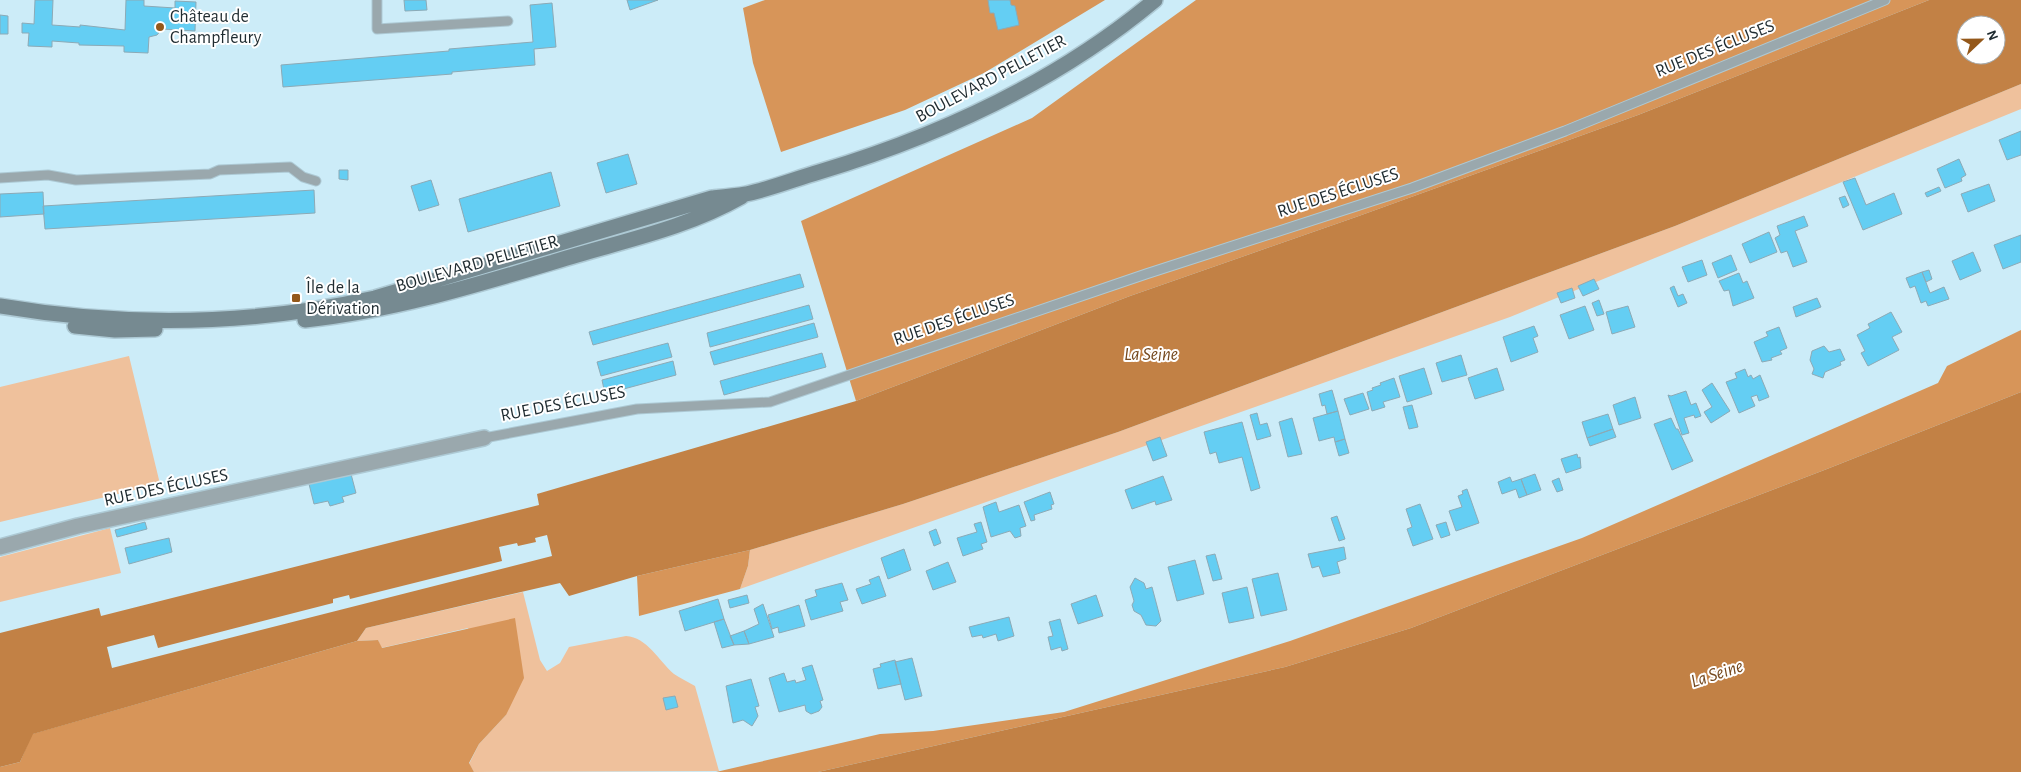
<svg xmlns="http://www.w3.org/2000/svg" width="2021" height="772" viewBox="0 0 2021 772" font-family="'Alegreya Sans',sans-serif">
  <style>
    .green { fill: #efc19c }
    .forest { fill: #d79559 }
    .water { fill: #c28145; fill-rule: evenodd }
    .building { fill: #64cef3; stroke: #8caab6 }
    .lines { fill: none; stroke-linecap: round; stroke-linejoin: round }
    .lane-casing { stroke: #adc9d4; stroke-width: 11 }
    .street-casing { stroke: #adc9d4; stroke-width: 18 }
    .secondary-casing { stroke: #adc9d4; stroke-width: 18 }
    .lane { stroke: #9aa8ad; stroke-width: 9 }
    .street { stroke: #9aa8ad; stroke-width: 15 }
    .secondary { stroke: #768a91; stroke-width: 15 }
    .poi-dot { fill: #94581a; stroke: #fff; stroke-width: 2 }
    .labels { text-anchor: middle; dominant-baseline: central; stroke-width: 4; stroke-linejoin: round; paint-order: stroke }
    .poi-label { font-size: 18px; fill: #1f2b30; stroke: #fff; text-anchor: start }
    .street-label { font-size: 18px; fill: #1f2b30; stroke: #fff }
    .water-label { font-size: 19px; font-style: italic; fill: #76491e; stroke: #fff }
  </style>
  <rect width="100%" height="100%" fill="#ccecf8"/>
  <path class="green" d="M2021,84V109L1510,317L740,589L748,566L750,550L903,504L1118,432L1675,226Z
    M129,356L160,484L0,522V387Z
    M110,528L121,573L0,602V557Z
    M523,592L540,660L547,671L560,663L569,647L626,636C647,637 659,661 674,674C680,678 688,682 695,686L719,771L474,772L469,764L479,744L506,715L468,628L381,648L378,640L357,641L366,628Z"/>
  <path class="forest" d="M765,0H1105L984,73L905,110L781,152L753,63L743,8Z
    M1196,0H1929L1638,115L1356,217L1130,296L856,401L801,221L1032,118Z
    M2021,330V392L1827,469L1411,628L1285,667L818,772H716L880,734L933,731L1064,712L1290,641L1582,538L1938,383L1947,366Z
    M750,550L748,566L740,589L639,616L637,576Z
    M515,618L524,678L506,715L479,744L469,763L474,772H0V767L20,762L32,734L357,641L378,640L382,648Z"/>
  <path class="water" d="M1929,0H2021V84L1675,226L1118,432L903,504L750,550L637,576L569,596L560,583L366,628L357,641L33,734L20,762L0,767V633L99,608L101,616L539,505L537,494L856,401L1130,296L1356,217L1638,115ZM1966,25H1996V55H1966ZM547,535L552,556L112,668L107,647L154,635L158,648L333,603V599L349,595L350,599L502,561L499,547L517,543L518,546L536,542L535,538Z
    M2021,392V772H818L1285,667L1411,628L1827,469Z"/>
  <path class="building" d="M35,0H53L52,25L80,27V25L125,30L126,0H144V6L175,8V1L196,2L195,31L162,29L157,35L149,37L148,53L124,52V46L79,45V43L52,41V47L28,46L29,33H22V23L34,24Z
    M404,0H426L427,10L405,11Z
    M627,0H658L630,10Z
    M988,0H1010L1011,5L1015,6L1019,25L998,30L994,13H990Z
    M552,3L556,47L534,49L535,65L452,72V74L283,87L281,65L449,51V49L533,42L530,5Z
    M0,15L8,16V34H0Z
    M2021,131V155L2007,160L1999,140Z
    M628,154L637,184L606,193L597,163Z
    M1959,159L1966,175L1961,178L1962,181L1945,188L1937,169Z
    M339,170H348V180L339,179Z
    M551,172L560,206L468,232L459,199Z
    M1855,178L1866,205L1894,193L1902,214L1863,230L1843,182Z
    M431,180L439,205L419,211L411,186Z
    M1989,184L1995,201L1968,212L1961,194Z
    M1939,187L1941,191L1927,197L1925,193Z
    M314,190L315,213L45,229L43,206Z
    M43,192L44,214L0,217V194Z
    M1845,196L1849,205L1843,208L1839,198Z
    M1804,216L1808,226L1795,231L1807,262L1793,267L1787,251L1781,253L1775,238L1780,235L1777,226Z
    M1769,232L1777,252L1750,263L1742,244Z
    M2021,235V262L2003,269L1994,245Z
    M1973,252L1981,271L1960,280L1952,261Z
    M1731,255L1737,270L1718,278L1712,263Z
    M1702,260L1707,275L1688,282L1682,267Z
    M1929,270L1932,279L1926,282L1922,272Z
    M1922,272L1930,293L1944,287L1949,299L1928,306L1926,301L1921,303L1915,286L1910,288L1906,278Z
    M1739,273L1743,283L1747,281L1754,298L1733,306L1729,290L1724,291L1719,281Z
    M800,274L804,287L593,345L589,332Z
    M1594,279L1599,289L1583,296L1578,286Z
    M1674,286L1678,296L1683,294L1687,303L1678,307L1670,288Z
    M1572,288L1575,298L1561,303L1557,293Z
    M1817,298L1821,307L1796,317L1793,307Z
    M1599,300L1604,314L1597,316L1592,303Z
    M809,305L813,319L710,347L707,333Z
    M1585,306L1594,330L1569,339L1560,315Z
    M1628,306L1635,327L1612,334L1606,312Z
    M1891,312L1902,332L1892,337L1899,350L1868,366L1861,353L1865,351L1857,335L1870,328L1868,324Z
    M814,323L818,337L714,365L710,352Z
    M1534,326L1538,336L1533,338L1538,352L1511,362L1503,337Z
    M1779,327L1787,348L1780,351L1782,354L1771,358L1772,360L1762,362L1754,342L1768,336L1766,332Z
    M668,343L672,357L601,376L597,362Z
    M1824,346L1829,352L1840,349L1845,360L1840,362L1841,365L1825,372L1823,378L1812,374L1814,369L1810,360L1812,351Z
    M822,353L826,367L724,395L720,381Z
    M1461,355L1467,375L1442,382L1436,363Z
    M673,361L676,375L605,394L602,380Z
    M1424,368L1432,394L1407,402L1399,376Z
    M1497,368L1504,390L1475,399L1468,378Z
    M1745,369L1748,377L1751,375L1753,379L1760,375L1769,397L1759,401L1757,395L1751,397L1755,406L1739,413L1726,382L1737,378L1735,373Z
    M1394,378L1400,397L1383,402L1385,407L1372,411L1367,392L1373,390L1372,388L1381,385L1380,383Z
    M1712,383L1730,411L1711,423L1704,412L1712,407L1702,390Z
    M1332,390L1338,411L1327,414L1325,405L1322,406L1319,394Z
    M1686,391L1691,405L1696,403L1701,416L1695,418L1694,415L1684,418L1689,433L1682,435L1668,395L1671,396Z
    M1363,393L1369,409L1350,415L1344,399Z
    M1635,397L1641,418L1619,425L1613,405Z
    M1412,405L1418,427L1409,429L1403,407Z
    M1338,411L1345,439L1335,442L1334,437L1319,441L1313,418Z
    M1257,413L1260,425L1267,423L1271,436L1257,440L1250,415Z
    M1608,414L1613,429L1587,438L1582,422Z
    M1292,418L1302,454L1288,457L1279,422Z
    M1671,418L1676,429H1678L1693,461L1672,470L1654,424Z
    M1242,422L1260,488L1251,491L1242,457L1219,463L1216,452L1210,454L1204,432Z
    M1613,429L1616,437L1590,446L1587,438Z
    M1160,437L1167,456L1153,461L1146,442Z
    M1345,439L1349,453L1339,456L1335,442Z
    M1577,454L1578,458L1580,457L1581,468L1566,473L1561,459Z
    M351,474L356,493L342,497L344,502L330,506L328,501L314,504L309,484Z
    M1535,474L1541,490L1527,495L1521,479Z
    M1163,476L1172,500L1156,505L1155,501L1132,509L1125,490Z
    M1510,477L1512,482L1521,479L1527,495L1519,498L1516,489L1502,494L1498,482Z
    M1559,478L1563,490L1557,492L1552,481Z
    M1467,489L1479,523L1456,531L1449,511L1462,507L1458,496L1463,494L1462,491Z
    M1050,492L1054,504L1051,505L1052,509L1034,515L1035,520L1031,521L1024,502Z
    M996,502L999,512L1019,505L1026,526L1020,528L1021,536L1015,538L1010,531L991,537L983,507Z
    M1420,504L1433,539L1413,546L1407,529L1412,527L1406,509Z
    M1337,516L1345,539L1339,541L1331,518Z
    M145,522L147,529L117,537L115,530Z
    M981,522L987,542L981,544L983,549L963,556L957,538L977,532L974,524Z
    M1446,522L1450,535L1441,538L1436,525Z
    M936,529L941,543L934,546L929,532Z
    M169,538L172,552L129,564L125,548Z
    M1344,547L1346,559L1337,562L1340,573L1323,577L1319,566L1312,568L1308,554Z
    M904,549L911,570L888,579L881,558Z
    M1215,554L1222,579L1213,581L1206,556Z
    M1195,560L1204,594L1177,601L1168,567Z
    M948,562L956,582L933,590L926,571Z
    M1278,573L1287,610L1261,616L1252,579Z
    M879,576L886,596L862,604L856,589L871,584L869,580Z
    M1135,578L1144,583L1146,589L1152,587L1161,621L1156,626L1146,625L1141,615L1134,611L1132,605L1134,601L1130,587Z
    M842,583L848,600L840,602L843,611L811,620L805,600L817,596L815,590Z
    M1247,587L1254,618L1229,623L1222,593Z
    M747,595L749,603L730,608L728,600Z
    M1096,595L1103,616L1078,624L1071,604Z
    M718,599L724,619L685,631L679,611Z
    M763,604L774,637L749,644L744,631L759,624L754,609Z
    M799,605L805,626L779,633L778,627L772,629L768,615Z
    M1009,617L1014,636L998,641L996,634L983,638L982,635L972,637L969,627Z
    M724,619L734,645L722,648L714,622Z
    M1060,619L1068,649L1062,651L1061,647L1051,650L1048,637L1053,636L1049,622Z
    M744,631L749,644L734,645L730,636Z
    M912,658L922,696L905,700L895,662Z
    M895,660L901,684L878,689L873,669L881,667L880,664Z
    M812,665L823,700L820,701L822,707L819,711L811,714L806,711L805,705L779,712L769,678L784,673L787,682L795,680L796,683L806,680L802,668Z
    M751,679L759,706L755,707L758,716L752,726L743,720L733,723L726,686Z
    M675,696L678,707L666,710L663,698Z"/>
  <g class="lines">
    <defs>
      <path id="lane" d="M377,0V29L508,21
        M0,178L48,175L76,180L210,174L219,170L290,167L303,177L316,181
        M484,438L637,409L770,402L1146,274L1412,188L1565,131L1885,0"/>
      <path id="street" d="M0,547L78,526L484,438"/>
      <path id="secondary" d="M0,306C124,327 252,325 375,298L712,198C723,197 735,196 746,194C770,189 795,179 819,172C939,136 1058,81 1155,0
        M305,320C399,310 486,282 577,255C632,239 690,226 741,197
        M75,326L115,330L155,329"/>
    </defs>
    <use href="#lane" class="lane-casing"/>
    <use href="#street" class="street-casing"/>
    <use href="#secondary" class="secondary-casing"/>
    <use href="#lane" class="lane"/>
    <use href="#street" class="street"/>
    <use href="#secondary" class="secondary"/>
  </g>
  <g class="poi-dot">
    <circle cx="160" cy="27" r="5"/>
    <rect x="291" y="293" width="10" height="10" rx="2.5"/>
  </g>
  <g class="labels">
    <g class="poi-label">
      <text x="170" y="17">Château de<tspan x="170" dy="21">Champfleury</tspan></text>
      <text x="306" y="288">Île de la<tspan x="306" dy="21">Dérivation</tspan></text>
    </g>
    <g class="street-label">
      <text transform="translate(1715 49) rotate(-22)">RUE DES ÉCLUSES</text>
      <text transform="translate(991 79) rotate(-28)">BOULEVARD PELLETIER</text>
      <text transform="translate(1338 193) rotate(-18)">RUE DES ÉCLUSES</text>
      <text transform="translate(477 264) rotate(-16)">BOULEVARD PELLETIER</text>
      <text transform="translate(954 320) rotate(-19)">RUE DES ÉCLUSES</text>
      <text transform="translate(563 404) rotate(-11)">RUE DES ÉCLUSES</text>
      <text transform="translate(166 488) rotate(-12)">RUE DES ÉCLUSES</text>
    </g>
    <g class="water-label">
      <text x="1151" y="354">La Seine</text>
      <text transform="translate(1717 674) rotate(-18)">La Seine</text>
    </g>
  </g>
  <g transform="translate(1981 40) rotate(68)"><circle r="24" fill="#ffffff" stroke="#a5aaac"/>
  <path d="M0-4L9 19L0 12L-9 19Z" fill="#94581a"/>
  <text y="-8" font-size="14" font-weight="bold" text-anchor="middle" fill="#1f2b30">N</text>
  </g>
</svg>
